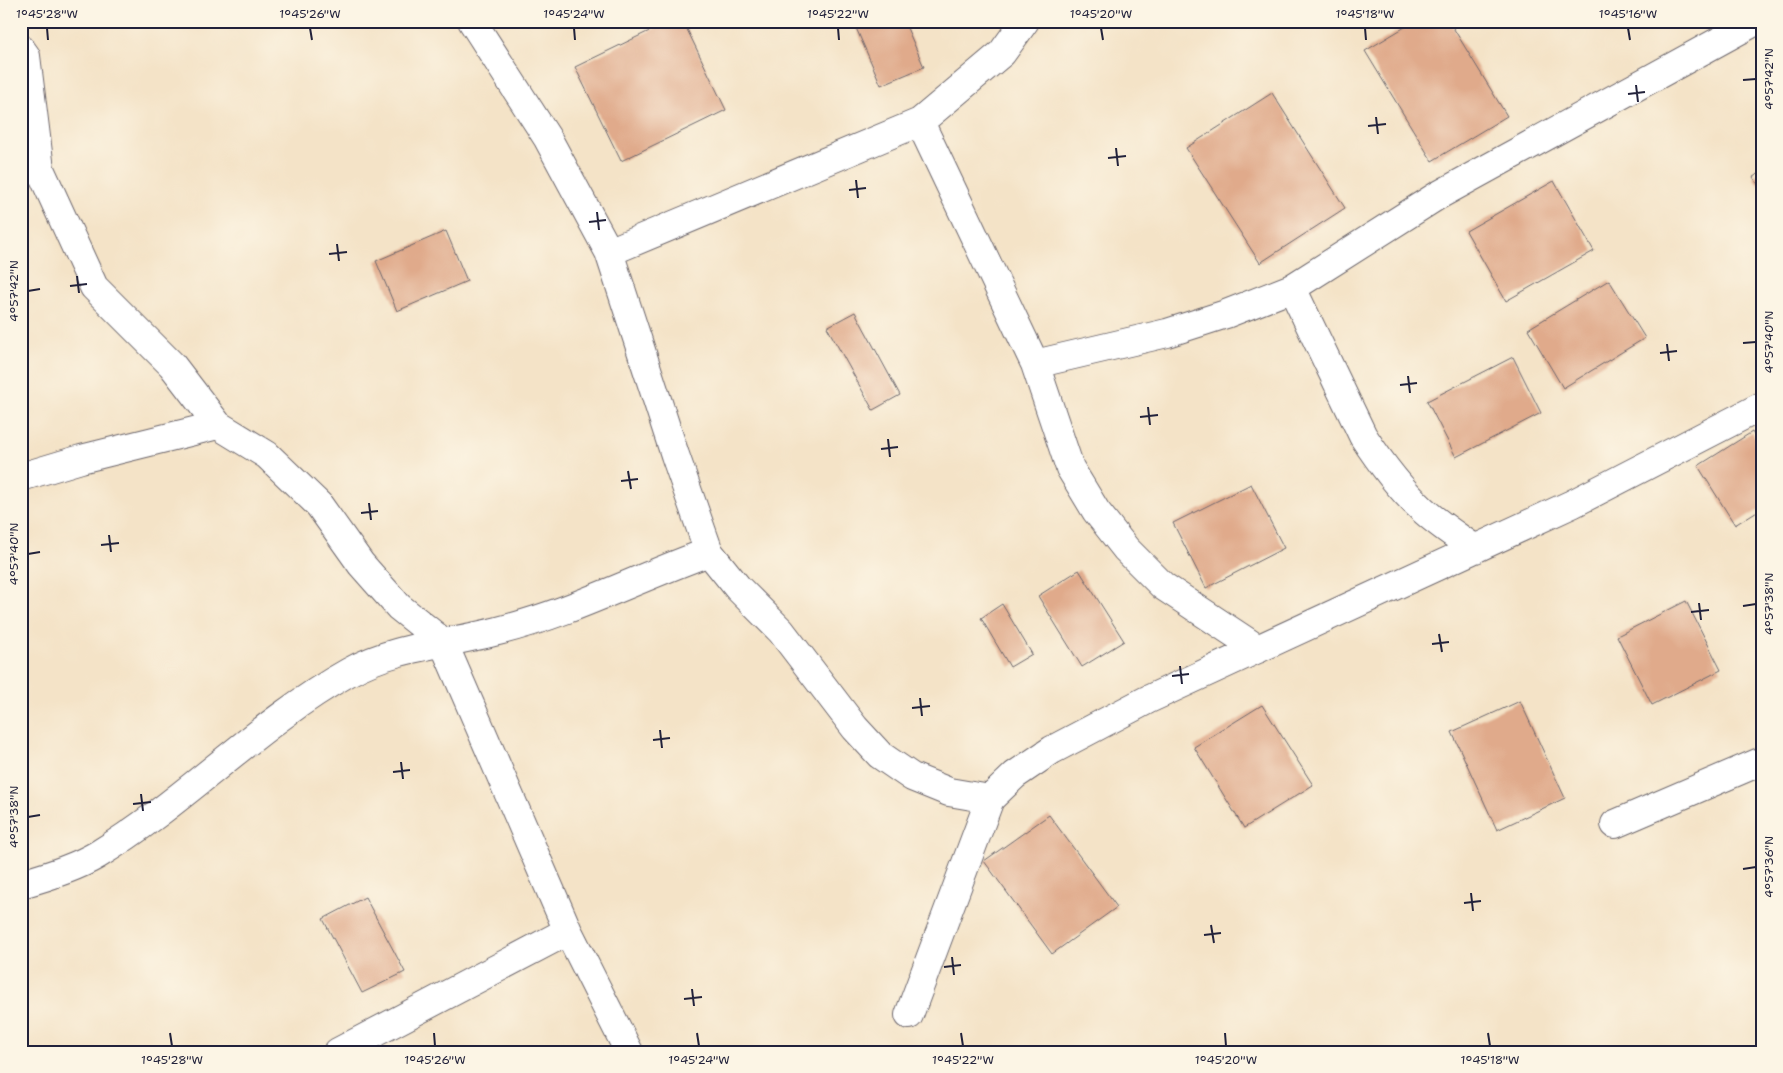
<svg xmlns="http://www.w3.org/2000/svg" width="1783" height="1073" viewBox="0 0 1783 1073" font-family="'Shantell Sans',sans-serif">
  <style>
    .building { fill: #e0aa8b }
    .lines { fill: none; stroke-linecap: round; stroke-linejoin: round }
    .street-casing { stroke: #6c666c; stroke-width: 30 }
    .street { stroke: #fff; stroke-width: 28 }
    .ticks { fill: none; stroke: #22223b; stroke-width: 2 }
    .neatline { fill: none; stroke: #22223b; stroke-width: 2 }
    .ticks-label { font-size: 12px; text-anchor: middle; fill: #22223b }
  </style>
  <rect width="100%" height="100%" fill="#fcf5e5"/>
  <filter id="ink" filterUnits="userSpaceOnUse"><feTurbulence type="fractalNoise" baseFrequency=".02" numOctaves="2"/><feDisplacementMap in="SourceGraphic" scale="10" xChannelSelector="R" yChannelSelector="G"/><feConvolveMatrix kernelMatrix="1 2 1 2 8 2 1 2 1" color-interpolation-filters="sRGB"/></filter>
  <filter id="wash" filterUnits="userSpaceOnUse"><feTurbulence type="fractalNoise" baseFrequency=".0096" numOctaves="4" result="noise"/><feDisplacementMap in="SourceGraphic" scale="20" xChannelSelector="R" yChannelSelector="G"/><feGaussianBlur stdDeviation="1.12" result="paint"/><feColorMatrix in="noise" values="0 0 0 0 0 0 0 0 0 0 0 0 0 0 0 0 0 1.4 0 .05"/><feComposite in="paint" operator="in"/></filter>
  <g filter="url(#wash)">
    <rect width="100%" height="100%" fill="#f4e3c7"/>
    <g id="blocks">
      <path class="building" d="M670,21H683L726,110L621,161L575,67Z
        M853,21H904L924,67L881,85Z
        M1415,21H1449L1507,116L1432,161L1365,51Z
        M1272,93L1345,208L1260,263L1186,148Z
        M1762,172V190L1753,177Z
        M1554,181L1594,251L1506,301L1466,231Z
        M446,231L467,281L397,311L376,261Z
        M1609,280L1645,338L1563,388L1528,329Z
        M855,312L900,395L873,410L827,327Z
        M1513,357L1541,413L1456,457L1427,401Z
        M1752,432L1762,447V508L1735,525L1698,466Z
        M1251,484L1284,548L1206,588L1173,523Z
        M1079,570L1124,641L1082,667L1038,596Z
        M1686,601L1721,670L1652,705L1617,636Z
        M1002,604L1032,654L1010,667L981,618Z
        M1520,701L1565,798L1497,830L1452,732Z
        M1262,705L1313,785L1244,828L1194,747Z
        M1049,815L1117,907L1052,954L984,861Z
        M365,897L405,972L362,993L323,919Z"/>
    </g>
  </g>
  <g filter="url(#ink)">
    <use href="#blocks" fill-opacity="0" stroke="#6c666c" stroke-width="1"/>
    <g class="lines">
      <defs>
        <path id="street" d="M472,21L548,139L609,252L920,122L1002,53L1025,21
          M21,49L26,56L40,169L94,287L172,365L218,425L267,455L319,505L361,564L399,607L443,642L568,931L629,1052
          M920,122L1035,364L1070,468L1096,511L1126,549L1163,586L1258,649
          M1292,288L1363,436C1380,462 1399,488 1422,509C1438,524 1457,536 1475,549
          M1035,364L1167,333L1226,314L1292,288L1437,196L1756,21
          M21,477L81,459L218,425
          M709,552L738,588L781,631L855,728L880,755L912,777L949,792L990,799
          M1615,824L1762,761
          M21,884C46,877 75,868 97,855C186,801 258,723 349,672C394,646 449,644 498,631C571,613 639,577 709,552L675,455L609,252
          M909,1015L990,799L1015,775L1052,750L1147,700L1572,504L1762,406
          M338,1052L568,931"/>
      </defs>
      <use href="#street" class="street-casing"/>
      <use href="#street" class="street"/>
    </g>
  </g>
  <path class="ticks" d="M47,28L48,40M310,28L312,40M574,28L575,40M838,28L839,40M1101,28L1103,40M1365,28L1366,40M1628,28L1630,40M1743,80L1756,79M1636,85L1638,102M1628,94L1645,92M1376,117L1378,134M1368,126L1386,124M1116,148L1118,166M1108,158L1126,156M856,180L858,198M849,190L866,188M597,212L599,230M589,222L606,220M337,244L339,261M329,254L347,252M77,276L79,293M70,286L87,284M28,291L40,289M1743,343L1756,342M1667,344L1669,361M1660,353L1677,351M1408,376L1410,393M1400,385L1417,383M1148,407L1150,425M1140,417L1158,415M888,439L890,457M881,449L898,447M628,471L631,489M621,481L638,479M369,503L371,520M361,513L378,511M109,535L111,552M101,545L119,543M28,554L40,552M1699,603L1701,620M1743,606L1756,604M1691,612L1709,610M1439,634L1442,652M1432,644L1449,642M1180,666L1182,684M1172,676L1189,674M920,698L922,716M912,708L930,706M660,730L662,748M653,740L670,738M401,762L403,779M393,772L410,770M141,794L143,811M133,804L151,802M28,817L40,815M1743,869L1756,867M1471,893L1473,911M1464,903L1481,901M1211,925L1214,943M1204,935L1221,933M952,957L954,975M944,967L961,965M692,989L694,1006M684,999L702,997M170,1033L172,1046M434,1033L435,1046M697,1033L699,1046M961,1033L963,1046M1225,1033L1226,1046M1488,1033L1490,1046"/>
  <rect width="1783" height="1073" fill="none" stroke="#fcf5e5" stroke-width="55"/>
  <rect x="28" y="28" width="1728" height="1018" class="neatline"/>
  <g class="ticks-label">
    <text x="47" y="18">1°45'28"W</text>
    <text x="310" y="18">1°45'26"W</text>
    <text x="574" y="18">1°45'24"W</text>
    <text x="838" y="18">1°45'22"W</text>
    <text x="1101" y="18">1°45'20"W</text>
    <text x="1365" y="18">1°45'18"W</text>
    <text x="1628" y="18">1°45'16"W</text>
    <text transform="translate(1769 79) rotate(-90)" y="4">4°57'42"N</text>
    <text transform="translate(14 291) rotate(-90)" y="4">4°57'42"N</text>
    <text transform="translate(1769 342) rotate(-90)" y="4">4°57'40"N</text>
    <text transform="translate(14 554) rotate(-90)" y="4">4°57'40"N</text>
    <text transform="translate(1769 604) rotate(-90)" y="4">4°57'38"N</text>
    <text transform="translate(14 817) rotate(-90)" y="4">4°57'38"N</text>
    <text transform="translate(1769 867) rotate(-90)" y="4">4°57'36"N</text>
    <text x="172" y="1064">1°45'28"W</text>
    <text x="435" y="1064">1°45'26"W</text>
    <text x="699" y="1064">1°45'24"W</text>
    <text x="963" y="1064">1°45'22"W</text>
    <text x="1226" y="1064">1°45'20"W</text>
    <text x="1490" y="1064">1°45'18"W</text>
  </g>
</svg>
